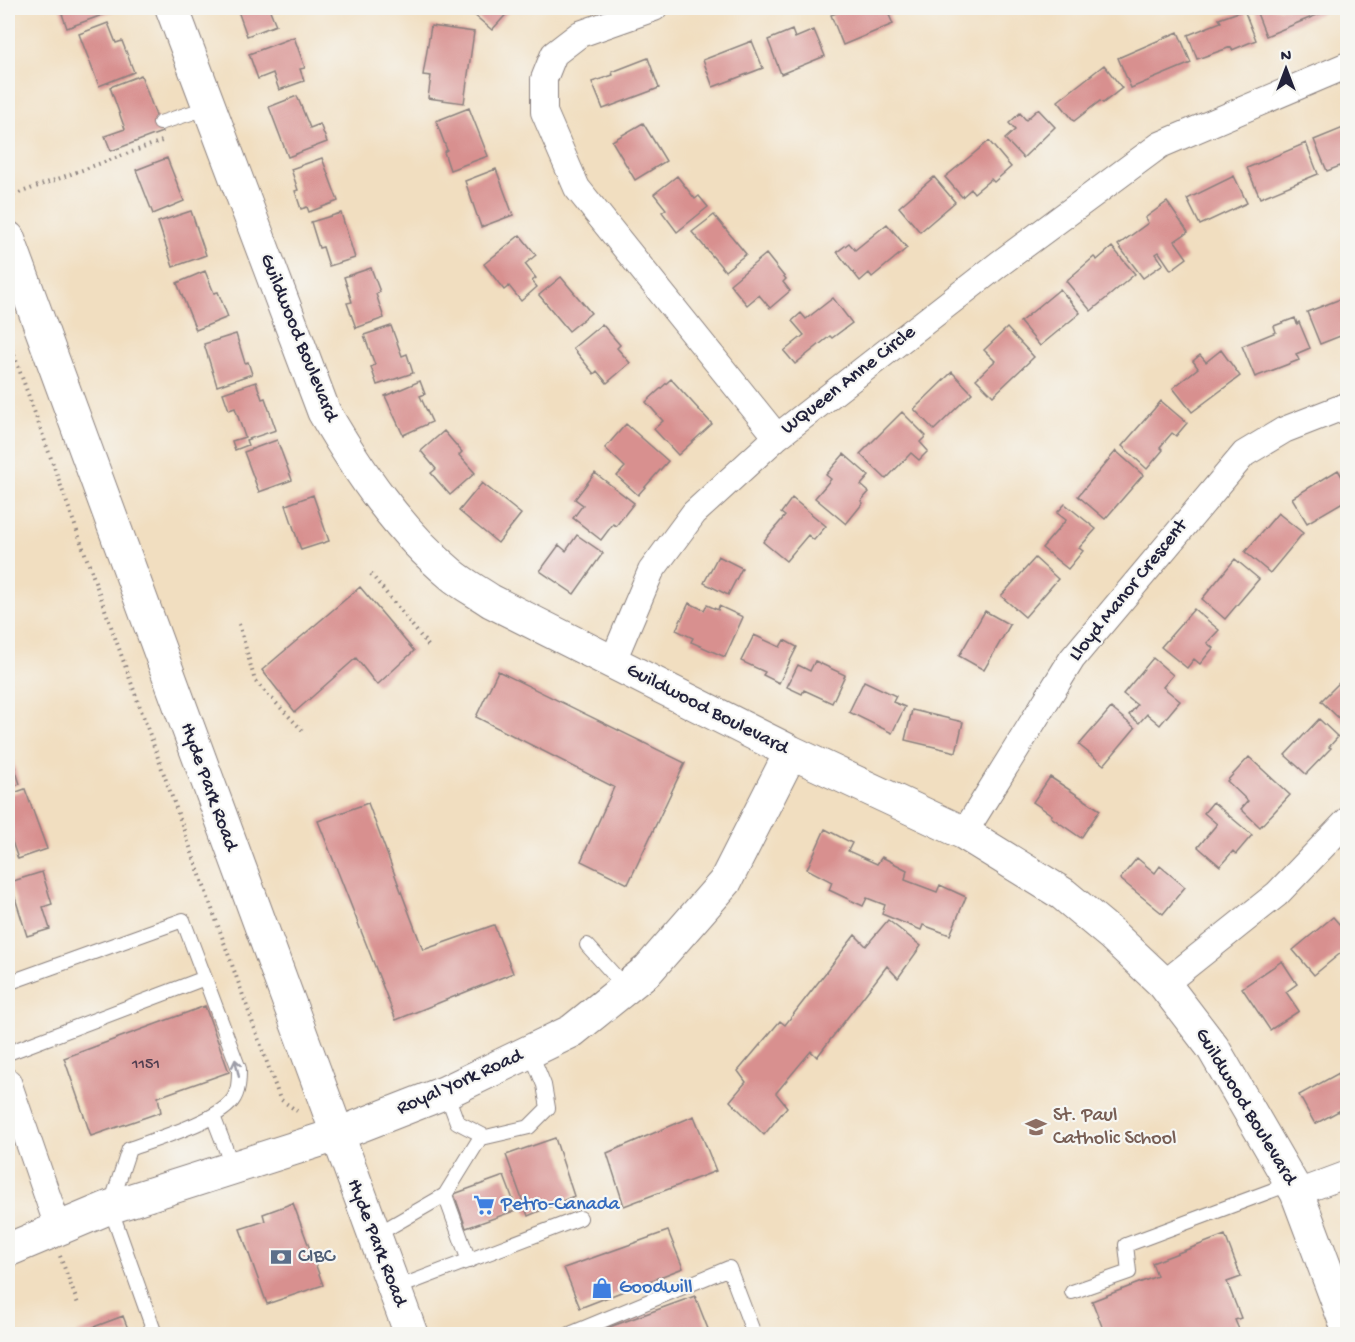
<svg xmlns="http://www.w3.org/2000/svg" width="1355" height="1342" viewBox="0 0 1355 1342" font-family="'Gochi Hand',sans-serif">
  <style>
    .building { fill: #d8908f }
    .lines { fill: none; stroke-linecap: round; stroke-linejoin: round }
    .lane-casing { stroke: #8a807e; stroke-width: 16 }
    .street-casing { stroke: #8a807e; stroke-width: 28 }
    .secondary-casing { stroke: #8a807e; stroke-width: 35 }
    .path { stroke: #8a807e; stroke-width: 4; stroke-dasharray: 1.5 4.5; stroke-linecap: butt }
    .lane { stroke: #fff; stroke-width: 14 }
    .street { stroke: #fff; stroke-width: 26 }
    .secondary { stroke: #fff; stroke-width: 33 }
    .oneway { stroke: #9c9ca7 }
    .labels { text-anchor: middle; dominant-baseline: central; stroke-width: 4.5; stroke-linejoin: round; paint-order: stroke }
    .number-label { font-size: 16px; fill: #503e50 }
    .street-label { font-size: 20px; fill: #22223b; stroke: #f6f6f2 }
    .education-label { font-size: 20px; fill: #785e54; stroke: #f6f6f2; text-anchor: start }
    .shop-label { font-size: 20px; fill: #366cbe; stroke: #f6f6f2; text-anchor: start }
    .service-label { font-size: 20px; fill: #4e5e75; stroke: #f6f6f2; text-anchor: start }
  </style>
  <rect width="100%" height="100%" fill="#f6f6f2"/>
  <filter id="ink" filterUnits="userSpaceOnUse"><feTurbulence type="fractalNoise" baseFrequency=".0167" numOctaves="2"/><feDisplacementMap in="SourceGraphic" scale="12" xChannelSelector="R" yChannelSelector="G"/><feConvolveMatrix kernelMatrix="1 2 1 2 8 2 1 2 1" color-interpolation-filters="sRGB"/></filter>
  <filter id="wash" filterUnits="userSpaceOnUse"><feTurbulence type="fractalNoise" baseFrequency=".008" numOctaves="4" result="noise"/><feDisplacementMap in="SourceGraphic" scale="24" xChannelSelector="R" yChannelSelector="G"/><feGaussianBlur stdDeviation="1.35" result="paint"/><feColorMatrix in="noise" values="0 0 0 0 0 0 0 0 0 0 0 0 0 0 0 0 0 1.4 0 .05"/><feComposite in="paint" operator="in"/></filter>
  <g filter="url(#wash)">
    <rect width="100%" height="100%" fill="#f1dec0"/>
    <g id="blocks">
      <path class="building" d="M60,8H121L67,28Z
        M237,8H269L276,25L247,36Z
        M466,8H512L492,30Z
        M849,8H886L893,24L843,45L831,15Z
        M1255,8H1322L1324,12L1266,36Z
        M1244,10L1256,40L1232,50L1231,47L1197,59L1188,35L1221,22L1219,19Z
        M108,23L116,43L122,41L134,72L99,86L79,34Z
        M431,26L474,32L464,103L428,98L431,76L423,75Z
        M792,30L795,38L814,30L825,56L781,74L768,40Z
        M1178,32L1191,63L1131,88L1118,58Z
        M294,37L305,68L300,69L304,81L279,90L273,73L258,79L249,54Z
        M752,41L763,68L713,87L703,60Z
        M648,58L659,88L603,109L592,82L613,75L612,72Z
        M1104,65L1122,88L1103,103L1100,101L1074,121L1058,101Z
        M141,75L162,132L111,151L105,136L125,129L110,87Z
        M297,96L310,128L320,124L327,142L288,157L269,107Z
        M469,108L488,156L450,170L444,152L447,150L436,121Z
        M1038,109L1055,127L1023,158L1005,139L1015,130L1009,123L1020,113L1026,120Z
        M643,123L666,161L635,180L612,141Z
        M1348,126V163L1327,171L1314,140Z
        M989,141L1011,167L994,182L991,179L974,193L971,189L962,197L945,177Z
        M1306,143L1318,174L1260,198L1247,168Z
        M167,158L184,201L153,214L136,170Z
        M322,158L338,201L309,212L307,207L301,209L295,191L298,190L291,169Z
        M496,169L513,215L481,227L465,181Z
        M677,176L695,199L699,196L708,207L677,232L662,212L666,209L654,194Z
        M1234,176L1247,203L1200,225L1187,199Z
        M934,177L955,202L920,232L899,207Z
        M1167,202L1188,232L1175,241L1187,258L1171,270L1159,252L1156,254L1163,264L1143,278L1118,245L1148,223L1145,218Z
        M191,211L206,255L173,267L158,222Z
        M341,213L355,258L329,266L323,247L319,248L311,222Z
        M714,215L746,254L725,271L692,232Z
        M887,224L907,248L872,277L869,273L860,281L837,252L849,243L855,250Z
        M520,235L536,255L525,264L536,278L532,281L537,287L521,301L509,286L504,290L484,264Z
        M1112,247L1135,274L1091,311L1066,281L1094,257L1097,260Z
        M766,254L786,279L783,282L790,291L770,308L759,295L747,305L730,284Z
        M371,268L380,292L376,294L384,318L356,328L347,303L352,302L344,277Z
        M205,271L214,293L218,292L228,317L196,330L177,283Z
        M561,277L591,313L569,331L539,295Z
        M1060,289L1080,313L1040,346L1020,322Z
        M1348,296V333L1320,344L1307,312Z
        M833,298L852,323L832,338L830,336L795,364L784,351L804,335L792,321L801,313L806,319Z
        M1295,318L1297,324L1299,322L1310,348L1296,354L1299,360L1255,377L1242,346L1276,332L1274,326Z
        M602,324L620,345L617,348L630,363L607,383L597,371L594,374L573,348Z
        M391,326L402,356L407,354L413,373L377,385L371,367L375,365L364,335Z
        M1007,328L1034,357L993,396L976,379L995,361L984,350Z
        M236,334L245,363L248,362L252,374L217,386L204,344Z
        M1221,350L1240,376L1192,412L1173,388L1198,368L1193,361L1200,355L1206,362Z
        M952,372L972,393L934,430L914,409Z
        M671,379L712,424L678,455L654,429L663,421L646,402Z
        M420,381L425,394L420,396L432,422L403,435L385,396Z
        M256,382L262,399L265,398L276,430L246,440L248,445L235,450L232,441L245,437L235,408L229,410L223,393Z
        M1161,401L1187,423L1176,436L1172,433L1160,447L1163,450L1147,469L1122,446Z
        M902,412L926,436L920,442L928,451L919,460L911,453L886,479L860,454Z
        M626,424L668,461L638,495L617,476L625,467L605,448Z
        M444,431L462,452L459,455L475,473L450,495L431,473L436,469L421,451Z
        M277,440L292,480L259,492L244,452Z
        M1116,451L1143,475L1105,519L1078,496Z
        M844,454L869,476L861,485L869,492L861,501L863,503L846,524L815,498L831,479L826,475Z
        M1338,470L1348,486V499L1307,523L1292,498Z
        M595,473L634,503L616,526L613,524L601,540L573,518L583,505L575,499Z
        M482,483L521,514L498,543L459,511Z
        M313,495L329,541L301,550L286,505Z
        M792,498L826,526L814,540L808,535L786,561L763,542L785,516L781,513Z
        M1065,504L1096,529L1079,548L1083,551L1068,569L1042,548L1066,520L1057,513Z
        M1278,513L1303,533L1270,573L1245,552Z
        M577,535L603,553L574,594L540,571L559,545L566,551Z
        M718,556L742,568L728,595L704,583Z
        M1035,558L1058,579L1025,617L1001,596Z
        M1235,559L1259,579L1225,619L1202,599Z
        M360,587L414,651L377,685L356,658L295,712L262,670Z
        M689,603L704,610L707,605L718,610L719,606L743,617L725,657L691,642L693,638L676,630Z
        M1194,609L1219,630L1207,643L1213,648L1200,664L1194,659L1187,668L1161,647Z
        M985,611L1010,625L984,670L959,656Z
        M754,635L780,647L784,640L797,647L779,683L763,675L765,672L741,661Z
        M1153,658L1173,675L1163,687L1180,701L1160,725L1147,714L1139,723L1129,715L1137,705L1123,694Z
        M815,661L845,675L832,703L804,690L802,694L787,687L798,665L810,671Z
        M498,671L685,763L628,884L581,861L614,787L476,717Z
        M1348,674V727L1321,701Z
        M864,681L896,696L893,702L905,707L892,733L849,712Z
        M1111,708L1135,728L1104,765L1079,745Z
        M912,710L963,722L956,752L905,740Z
        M1319,719L1338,737L1329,747L1331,748L1306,774L1285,755Z
        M8,747L20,784L8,788Z
        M1249,757L1290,795L1260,827L1241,809L1248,801L1227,781Z
        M1050,777L1100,810L1081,838L1051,817L1052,815L1033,802Z
        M25,789L47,849L18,859L8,830V795Z
        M1213,802L1252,835L1236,854L1233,851L1220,866L1198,847L1217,824L1204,813Z
        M368,803L423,950L494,925L513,973L396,1020L318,821Z
        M825,829L852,843L848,851L877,864L882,857L907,870L905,880L937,892L940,885L966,897L950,935L923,925L921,930L882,914L885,905L867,898L863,906L829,890L832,882L807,869Z
        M1137,858L1155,873L1160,866L1185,887L1163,914L1120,879Z
        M42,872L52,904L43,907L50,929L27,936L10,882Z
        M1333,917L1348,934V947L1314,975L1293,950Z
        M888,920L921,946L898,978L887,966L817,1057L811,1051L776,1093L787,1107L764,1135L730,1101L746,1082L738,1071L780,1021L785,1025L855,935L866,946Z
        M1282,961L1297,984L1286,992L1299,1011L1270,1030L1242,988Z
        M205,1006L229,1072L158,1097L161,1112L91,1136L64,1058Z
        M1348,1068V1106L1315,1124L1299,1095Z
        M694,1116L716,1171L624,1206L607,1153Z
        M555,1138L574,1196L528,1216L506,1155Z
        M504,1176L517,1210L466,1228L454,1194Z
        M293,1203L323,1285L267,1304L240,1229L265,1221L263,1214Z
        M668,1231L683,1268L580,1308L564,1268Z
        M1225,1235L1241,1277L1227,1282L1241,1318L1235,1320L1241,1334H1105L1092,1301L1157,1276L1152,1263Z
        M695,1296L710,1334H597L596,1332Z
        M123,1316L130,1334H75Z"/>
    </g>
  </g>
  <g filter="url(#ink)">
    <use href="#blocks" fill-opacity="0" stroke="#8a807e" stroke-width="1.5"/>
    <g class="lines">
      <defs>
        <path id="lane" d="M160,123L210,107
          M587,945L626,988
          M8,983L183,920L239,1069C239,1079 239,1092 232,1101C215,1122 156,1139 129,1149L110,1207L155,1334
          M8,1053L205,978
          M446,1092L457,1122L486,1137L529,1127L548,1108L544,1085L530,1051
          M213,1116L233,1168
          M445,1195L469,1261
          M374,1236L445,1195L482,1135
          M394,1289L580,1218
          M1072,1292L1129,1272L1126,1245L1292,1183
          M570,1334L729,1268L754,1334"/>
        <path id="street" d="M654,8L580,34L554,54L544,79V112L577,188L777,437L999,264L1160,145L1348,65
          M612,663L651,571L694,513L777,437
          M964,833L1072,659L1244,454L1284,430L1348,405
          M1164,984L1277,894L1348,820
          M8,1082L59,1230
          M1297,1193L1348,1174"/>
        <path id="secondary" d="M172,8L324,412C359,472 398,530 452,575C464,585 478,592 491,601L791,752L964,833L1063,894L1111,934L1164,984L1213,1048L1297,1193L1348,1329
          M8,238L411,1334
          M8,1250L110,1207L336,1135L446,1092L572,1031L648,970L725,882L791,752"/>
      </defs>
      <use href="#lane" class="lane-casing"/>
      <use href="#street" class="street-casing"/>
      <use href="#secondary" class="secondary-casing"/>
      <path class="path" d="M8,197L162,141
        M8,338L280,1099L297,1111
        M371,574L431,649
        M239,624L255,681L302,730
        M60,1256L78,1304"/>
      <use href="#lane" class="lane"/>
      <use href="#street" class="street"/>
      <use href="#secondary" class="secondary"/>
    </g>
    <defs><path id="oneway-shaft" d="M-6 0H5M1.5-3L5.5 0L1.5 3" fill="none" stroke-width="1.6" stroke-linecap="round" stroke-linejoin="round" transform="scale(1.5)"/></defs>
    <use class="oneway" href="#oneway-shaft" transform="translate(237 1068) rotate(-102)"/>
  </g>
  <defs>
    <symbol id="school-bare" viewBox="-9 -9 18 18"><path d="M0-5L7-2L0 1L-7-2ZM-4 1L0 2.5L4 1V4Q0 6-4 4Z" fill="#8d6e63" stroke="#f6f6f2" stroke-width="2.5" paint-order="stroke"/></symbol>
    <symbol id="supermarket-bare" viewBox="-9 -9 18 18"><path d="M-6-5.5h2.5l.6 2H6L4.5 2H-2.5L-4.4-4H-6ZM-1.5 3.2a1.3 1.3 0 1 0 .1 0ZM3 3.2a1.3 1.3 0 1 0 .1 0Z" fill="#3f7fe0" stroke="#f6f6f2" stroke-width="2.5" paint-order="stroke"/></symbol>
    <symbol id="bank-bare" viewBox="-9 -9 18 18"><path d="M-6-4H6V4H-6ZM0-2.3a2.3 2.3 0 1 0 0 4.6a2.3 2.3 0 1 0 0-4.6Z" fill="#5c6f8a" stroke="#f6f6f2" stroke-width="2.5" paint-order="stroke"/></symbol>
    <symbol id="shop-bare" viewBox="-9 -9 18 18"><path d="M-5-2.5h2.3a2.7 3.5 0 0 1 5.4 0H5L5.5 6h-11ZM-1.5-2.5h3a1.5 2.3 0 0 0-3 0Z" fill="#3f7fe0" stroke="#f6f6f2" stroke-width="2.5" paint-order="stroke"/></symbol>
  </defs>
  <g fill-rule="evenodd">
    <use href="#school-bare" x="1021" y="1112" width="30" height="30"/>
    <use href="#supermarket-bare" x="469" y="1190" width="30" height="30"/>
    <use href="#bank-bare" x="266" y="1242" width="30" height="30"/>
    <use href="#shop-bare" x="587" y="1273" width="30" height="30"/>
  </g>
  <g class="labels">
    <g class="number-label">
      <text x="146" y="1065">1151</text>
    </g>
    <g class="street-label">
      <text transform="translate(298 338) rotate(68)">Guildwood Boulevard</text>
      <text transform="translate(849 381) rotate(-38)">WQueen Anne Circle</text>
      <text transform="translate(1129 591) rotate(-51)">Lloyd Manor Crescent</text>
      <text transform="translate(707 710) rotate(27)">Guildwood Boulevard</text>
      <text transform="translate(208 787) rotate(70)">Hyde Park Road</text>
      <text transform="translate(460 1083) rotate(-24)">Royal York Road</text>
      <text transform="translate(1245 1107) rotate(59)">Guildwood Boulevard</text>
      <text transform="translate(376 1243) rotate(69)">Hyde Park Road</text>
    </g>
    <g class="education-label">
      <text x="1053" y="1116">St. Paul<tspan x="1053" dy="23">Catholic School</tspan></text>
    </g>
    <g class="shop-label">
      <text x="501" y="1205">Petro-Canada</text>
      <text x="619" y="1288">Goodwill</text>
    </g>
    <g class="service-label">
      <text x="298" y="1257">CIBC</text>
    </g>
  </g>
  <rect width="1355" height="1342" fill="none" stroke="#f6f6f2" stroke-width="30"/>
  <g transform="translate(1286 69)" stroke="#f6f6f2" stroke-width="4.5" paint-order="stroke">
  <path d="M0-4.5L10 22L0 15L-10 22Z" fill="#22223b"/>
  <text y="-9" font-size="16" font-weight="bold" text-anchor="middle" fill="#22223b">N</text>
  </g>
</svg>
